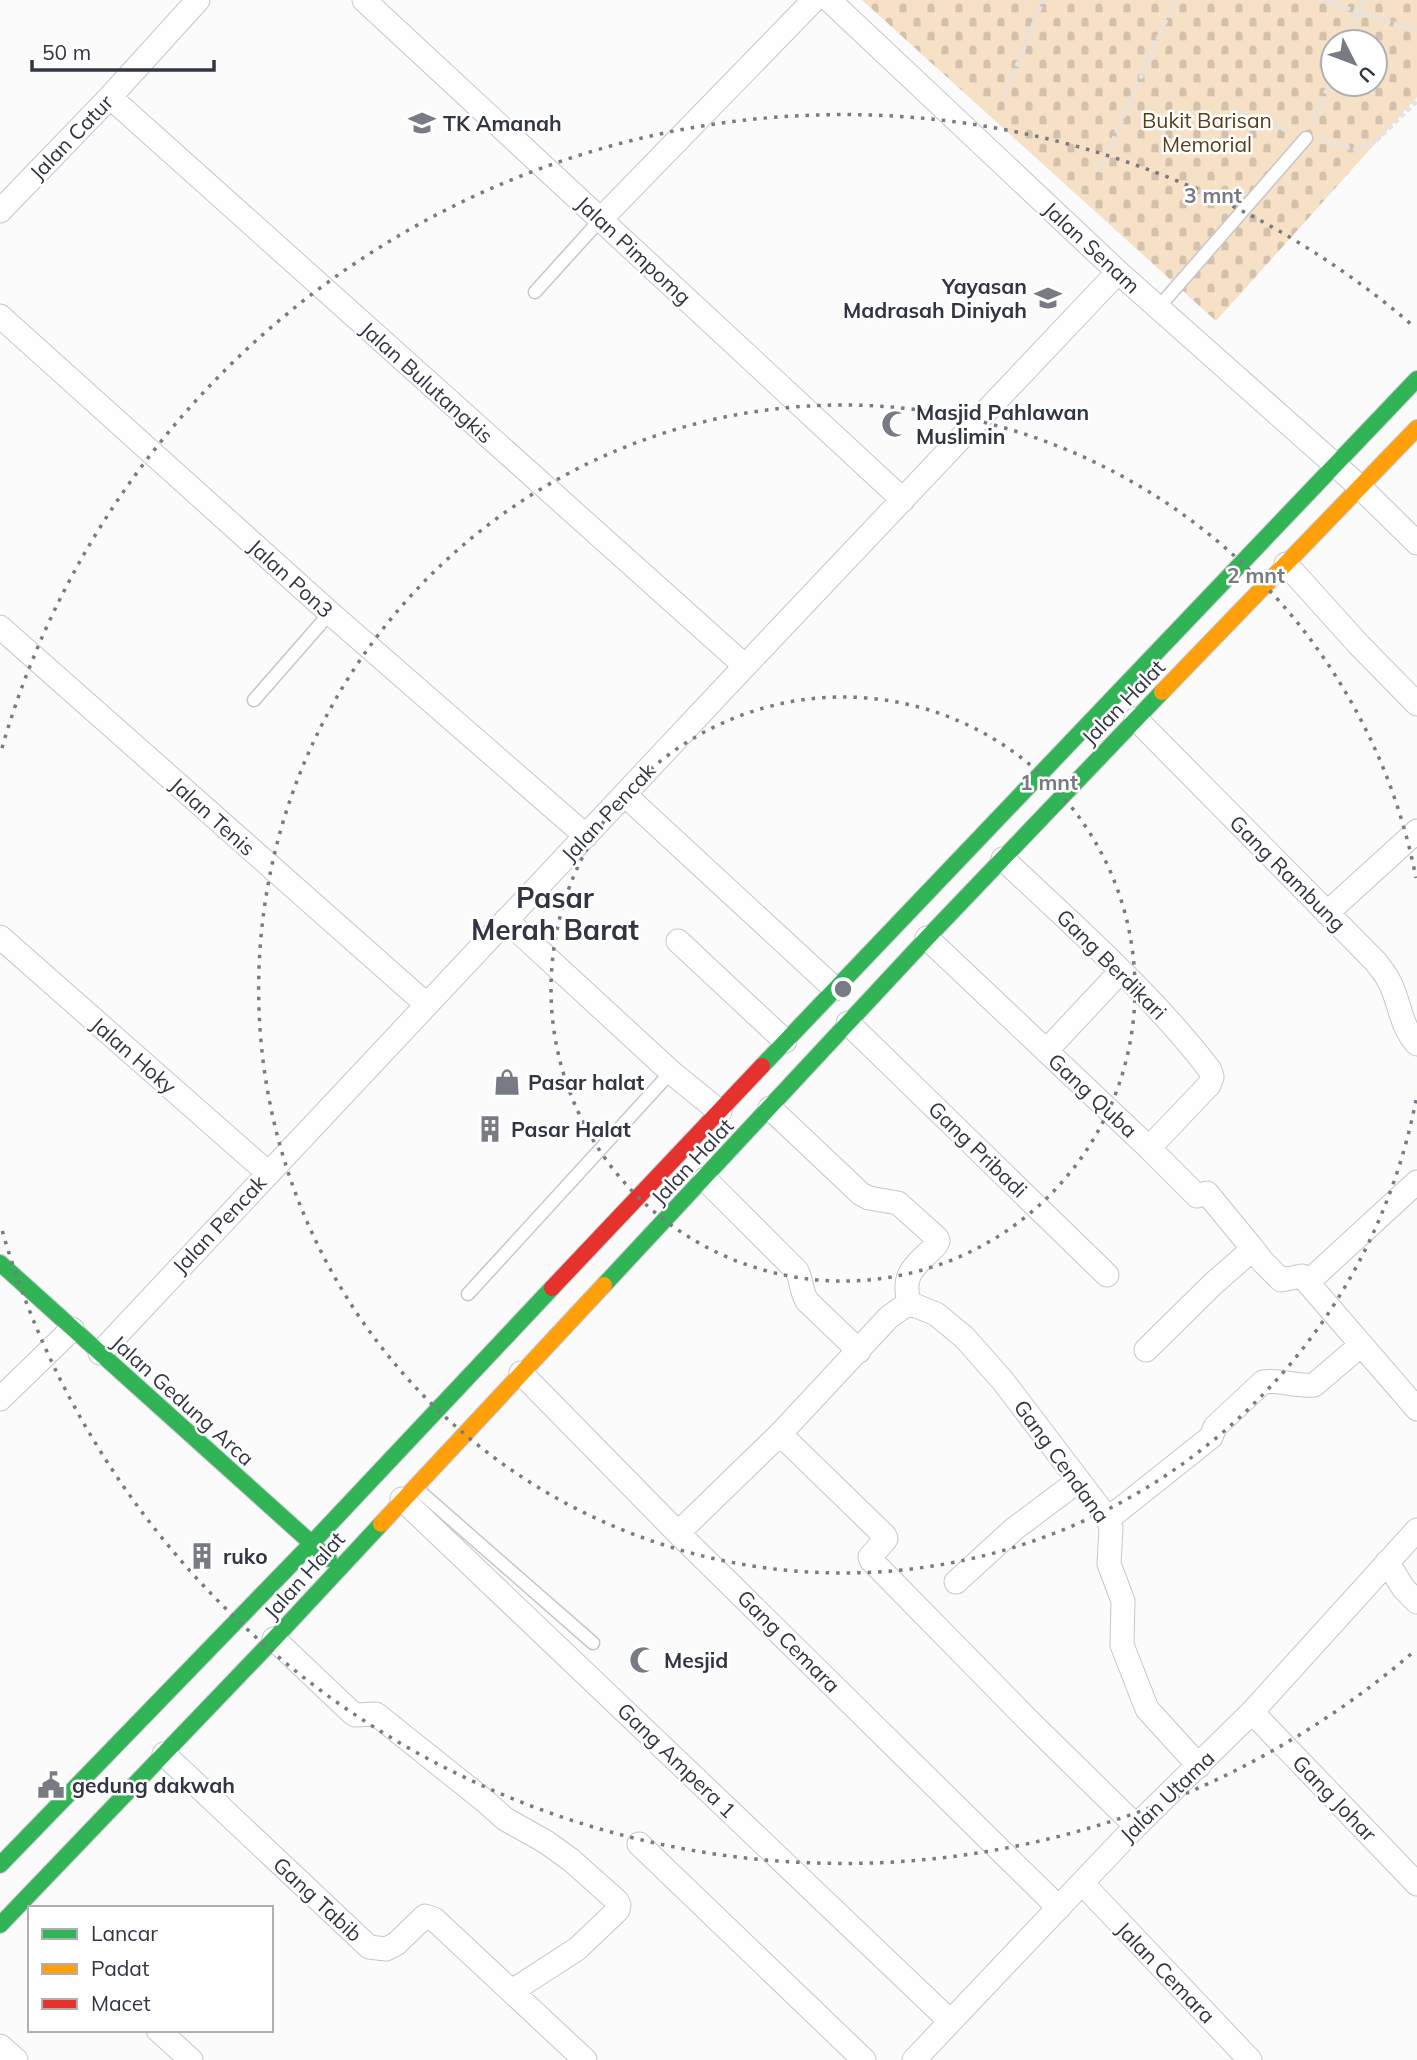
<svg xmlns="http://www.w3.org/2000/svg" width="1417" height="2060" viewBox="0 0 1417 2060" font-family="Mulish,sans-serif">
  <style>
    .cemetery { fill: url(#cemetery-stones); fill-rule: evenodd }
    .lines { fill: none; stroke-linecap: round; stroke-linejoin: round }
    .lane-casing { stroke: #c5c7cd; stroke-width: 15 }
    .street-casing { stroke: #c5c7cd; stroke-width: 25 }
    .fast-casing { stroke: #c5c7cd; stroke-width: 18 }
    .slow-casing { stroke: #c5c7cd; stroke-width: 18 }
    .jam-casing { stroke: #c5c7cd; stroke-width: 18 }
    .path { stroke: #e4e4e4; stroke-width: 4.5; stroke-dasharray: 5 3.5; stroke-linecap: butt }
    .lane { stroke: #fefefe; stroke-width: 12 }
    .street { stroke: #fefefe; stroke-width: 23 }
    .fast { stroke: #30b455; stroke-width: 16 }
    .slow { stroke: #ff9f0a; stroke-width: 16 }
    .jam { stroke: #e5322d; stroke-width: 16 }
    .ring { fill: none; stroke: #787b83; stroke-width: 3.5; stroke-dasharray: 3.5 7 }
    .labels { text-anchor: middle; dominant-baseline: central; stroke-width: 5; stroke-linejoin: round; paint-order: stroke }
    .park-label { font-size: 21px; fill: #5b3d15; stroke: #fff }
    .poi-label { font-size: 21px; font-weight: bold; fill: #313642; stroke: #fff; text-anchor: start }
    .street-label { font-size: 21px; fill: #313642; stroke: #fff }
    .district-label { font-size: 28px; font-weight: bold; fill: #313642; stroke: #fff }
    .centre { fill: #787b83; stroke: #fff; stroke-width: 3.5 }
    .ring-label { font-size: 21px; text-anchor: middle; font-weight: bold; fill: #787b83; stroke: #fff; stroke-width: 5; stroke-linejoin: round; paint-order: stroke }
  </style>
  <defs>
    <pattern id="cemetery-stones" width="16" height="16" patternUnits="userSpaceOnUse" patternTransform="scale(1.75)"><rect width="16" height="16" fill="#f6e0c6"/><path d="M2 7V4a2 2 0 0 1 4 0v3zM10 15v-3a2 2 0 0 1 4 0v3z" fill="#d3c1ab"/></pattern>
  </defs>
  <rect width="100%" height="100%" fill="#fbfbfb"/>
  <path class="cemetery" d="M862,0H1417V97L1216,321ZM1333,42H1375V84H1333Z"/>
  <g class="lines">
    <defs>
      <path id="lane" d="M535,292L601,219
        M1158,308L1306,138
        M254,700L330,613
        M468,1294L671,1072
        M417,1489L593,1643"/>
      <path id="street" d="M364,0L903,500
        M829,0L1118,272L1360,487L1417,543
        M110,97L745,666
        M0,211L110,97L198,0
        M601,219L814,0
        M0,316L330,613L586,836
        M1286,564L1360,646L1417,704
        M0,627L426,1004
        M1136,719L1376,962C1380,968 1386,974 1389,981C1400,1001 1400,1026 1417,1044
        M625,795L835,989
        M1003,859C1074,926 1150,992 1210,1070L1212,1077L1209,1085L1149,1148
        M1327,913L1417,831
        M506,920L671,1072L720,1112
        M0,937L267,1172
        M927,938L1149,1148L1197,1196L1207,1193L1253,1249
        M678,941L785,1041
        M848,1023L1107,1275
        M1046,1051L1121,971
        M770,1108L861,1194L869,1198L898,1203L937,1238L938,1241L936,1245C916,1266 901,1272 909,1303
        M705,1179L797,1271C802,1281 801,1292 807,1301L859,1351
        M1308,1282L1417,1182
        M909,1303L936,1314L964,1337L1003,1381L1108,1519L1111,1528L1109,1564L1123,1601L1122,1645L1147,1709L1199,1766
        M1146,1350L1214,1283L1253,1249L1262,1261L1281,1280L1302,1276L1417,1409
        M100,1353L745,666L1118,272
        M521,1373L678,1533L1059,1908
        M0,1399L72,1329
        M780,1434L885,1536L886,1539L870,1557L871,1560L1030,1722L1136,1826
        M402,1499L950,2021
        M1108,1519L1211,1437L1215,1427L1263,1382C1280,1379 1297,1387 1314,1385L1361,1345
        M678,1533L780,1434L889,1317L909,1303
        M1387,1562L1404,1589L1417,1602
        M956,1582L1014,1529L1078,1481
        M274,1639L350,1711L355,1715L376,1714L485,1801L505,1819L546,1842L571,1860L617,1901L619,1905L618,1910L577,1949L512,1991
        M1252,1712L1417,1884
        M164,1754L369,1947L386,1949L396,1944L425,1916L434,1919L585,2060
        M639,1844L864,2060
        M1082,1883L1250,2060
        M158,2030L191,2060
        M0,2046L16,2060
        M914,2060L1136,1826L1252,1712L1417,1530"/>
      <path id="fast" d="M762,1066L1417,379
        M0,1263L329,1559
        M604,1285L927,938L1162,692
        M0,1865L312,1543L552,1288
        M0,1925L274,1639L381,1524"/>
      <path id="slow" d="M1162,692L1417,428
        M381,1524L604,1285"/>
      <path id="jam" d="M552,1288L762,1066"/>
    </defs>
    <use href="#lane" class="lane-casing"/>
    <use href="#street" class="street-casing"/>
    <use href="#fast" class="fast-casing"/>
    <use href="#slow" class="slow-casing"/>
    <use href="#jam" class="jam-casing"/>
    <path class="path" d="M1321,0L1417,31
      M1347,42L1364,0
      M1004,98L1043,0
      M1234,110L1288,131
      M1312,125L1333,75
      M1320,141L1358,150L1377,140L1417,101
      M1099,172L1175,0"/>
    <use href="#lane" class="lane"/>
    <use href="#street" class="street"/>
    <use href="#fast" class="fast"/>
    <use href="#slow" class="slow"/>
    <use href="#jam" class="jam"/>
  </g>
  <g class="ring">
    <circle cx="843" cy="989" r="292"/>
    <path d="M1416 1100A584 584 0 1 1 1416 878"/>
    <path d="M1411 1654A875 875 0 0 1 2 1230M2 748A875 875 0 0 1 1411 324"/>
  </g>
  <defs>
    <symbol id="school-bare" viewBox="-9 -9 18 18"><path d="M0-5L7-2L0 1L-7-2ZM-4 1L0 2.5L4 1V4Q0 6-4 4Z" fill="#787b83" stroke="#fff" stroke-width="2.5" paint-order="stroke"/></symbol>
    <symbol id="mosque-bare" viewBox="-9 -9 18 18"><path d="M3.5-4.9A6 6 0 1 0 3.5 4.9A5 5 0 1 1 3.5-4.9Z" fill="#787b83" stroke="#fff" stroke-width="2.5" paint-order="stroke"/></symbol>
    <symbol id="shop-bare" viewBox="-9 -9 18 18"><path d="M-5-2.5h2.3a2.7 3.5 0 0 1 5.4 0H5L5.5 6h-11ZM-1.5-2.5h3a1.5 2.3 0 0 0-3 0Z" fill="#787b83" stroke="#fff" stroke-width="2.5" paint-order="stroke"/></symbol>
    <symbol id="building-bare" viewBox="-9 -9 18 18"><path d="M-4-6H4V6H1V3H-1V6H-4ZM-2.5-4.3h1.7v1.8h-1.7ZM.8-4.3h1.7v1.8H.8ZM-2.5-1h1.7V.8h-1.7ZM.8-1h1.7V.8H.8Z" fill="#787b83" stroke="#fff" stroke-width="2.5" paint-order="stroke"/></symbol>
    <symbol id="civic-bare" viewBox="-9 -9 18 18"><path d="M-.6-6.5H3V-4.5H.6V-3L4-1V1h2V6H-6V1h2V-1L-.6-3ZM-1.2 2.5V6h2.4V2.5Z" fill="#787b83" stroke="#fff" stroke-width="2.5" paint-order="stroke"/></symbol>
  </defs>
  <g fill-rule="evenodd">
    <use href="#school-bare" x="403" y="104" width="38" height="38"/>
    <use href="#school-bare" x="1029" y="279" width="38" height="38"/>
    <use href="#mosque-bare" x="876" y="405" width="38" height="38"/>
    <use href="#shop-bare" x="488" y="1063" width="38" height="38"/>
    <use href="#building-bare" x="471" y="1110" width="38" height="38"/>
    <use href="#building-bare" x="183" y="1537" width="38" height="38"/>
    <use href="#mosque-bare" x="624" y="1641" width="38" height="38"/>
    <use href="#civic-bare" x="32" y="1766" width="38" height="38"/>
  </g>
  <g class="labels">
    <g class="park-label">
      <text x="1207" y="120">Bukit Barisan<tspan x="1207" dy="24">Memorial</tspan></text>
    </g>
    <g class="poi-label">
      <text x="443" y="123">TK Amanah</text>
      <text x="1027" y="286" text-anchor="end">Yayasan<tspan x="1027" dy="24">Madrasah Diniyah</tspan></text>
      <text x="916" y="412">Masjid Pahlawan<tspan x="916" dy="24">Muslimin</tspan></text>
      <text x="528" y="1082">Pasar halat</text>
      <text x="511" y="1129">Pasar Halat</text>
      <text x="223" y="1556">ruko</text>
      <text x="664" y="1660">Mesjid</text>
      <text x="72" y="1785">gedung dakwah</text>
    </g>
    <g class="street-label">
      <text transform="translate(71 137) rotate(-46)">Jalan Catur</text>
      <text transform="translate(1092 247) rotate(43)">Jalan Senam</text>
      <text transform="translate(634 250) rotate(43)">Jalan Pimpomg</text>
      <text transform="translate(427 382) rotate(42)">Jalan Bulutangkis</text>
      <text transform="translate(291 578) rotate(42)">Jalan Pon3</text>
      <text transform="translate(1123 702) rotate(-46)">Jalan Halat</text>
      <text transform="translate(608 812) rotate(-47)">Jalan Pencak</text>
      <text transform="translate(213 816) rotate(42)">Jalan Tenis</text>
      <text transform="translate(1288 873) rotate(45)">Gang Rambung</text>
      <text transform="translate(1112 964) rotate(45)">Gang Berdikari</text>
      <text transform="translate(134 1055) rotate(41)">Jalan Hoky</text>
      <text transform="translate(1093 1095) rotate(43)">Gang Quba</text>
      <text transform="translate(978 1149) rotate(44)">Gang Pribadi</text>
      <text transform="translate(692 1161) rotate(-47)">Jalan Halat</text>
      <text transform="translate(219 1224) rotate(-47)">Jalan Pencak</text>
      <text transform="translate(183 1400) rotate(42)">Jalan Gedung Arca</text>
      <text transform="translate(1062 1461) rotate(54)">Gang Cendana</text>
      <text transform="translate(304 1575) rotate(-48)">Jalan Halat</text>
      <text transform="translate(789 1641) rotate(45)">Gang Cemara</text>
      <text transform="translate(677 1760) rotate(44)">Gang Ampera 1</text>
      <text transform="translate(1167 1796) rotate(-44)">Jalan Utama</text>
      <text transform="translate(1335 1798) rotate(46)">Gang Johar</text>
      <text transform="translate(318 1899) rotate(43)">Gang Tabib</text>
      <text transform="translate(1166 1972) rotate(46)">Jalan Cemara</text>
    </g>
    <g class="district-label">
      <text x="555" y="897">Pasar<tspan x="555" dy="32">Merah Barat</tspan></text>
    </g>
  </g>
  <circle cx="843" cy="989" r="10" class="centre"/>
  <g class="ring-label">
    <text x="1213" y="203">3 mnt</text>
    <text x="1256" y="583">2 mnt</text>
    <text x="1049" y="790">1 mnt</text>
  </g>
  <rect x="28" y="1906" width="245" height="126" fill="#ffffff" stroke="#adafb3" stroke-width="2"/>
  <rect x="42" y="1929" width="35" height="10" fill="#30b455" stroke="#adafb3" stroke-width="2"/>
  <text x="91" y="1941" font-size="21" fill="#313642">Lancar</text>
  <rect x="42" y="1964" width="35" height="10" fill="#ff9f0a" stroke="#adafb3" stroke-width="2"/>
  <text x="91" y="1976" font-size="21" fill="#313642">Padat</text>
  <rect x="42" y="1999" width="35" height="10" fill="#e5322d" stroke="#adafb3" stroke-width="2"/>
  <text x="91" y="2011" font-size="21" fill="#313642">Macet</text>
  <g transform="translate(1354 63) rotate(132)"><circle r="33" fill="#ffffff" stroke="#adafb3" stroke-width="2"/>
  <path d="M0-5L12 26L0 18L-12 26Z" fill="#787b83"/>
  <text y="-10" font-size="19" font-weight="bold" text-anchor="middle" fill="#313642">U</text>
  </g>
  <path d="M32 60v10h182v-10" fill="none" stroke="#313642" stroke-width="3.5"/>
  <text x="42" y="60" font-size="21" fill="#313642" stroke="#ffffff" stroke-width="5" paint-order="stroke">50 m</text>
</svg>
